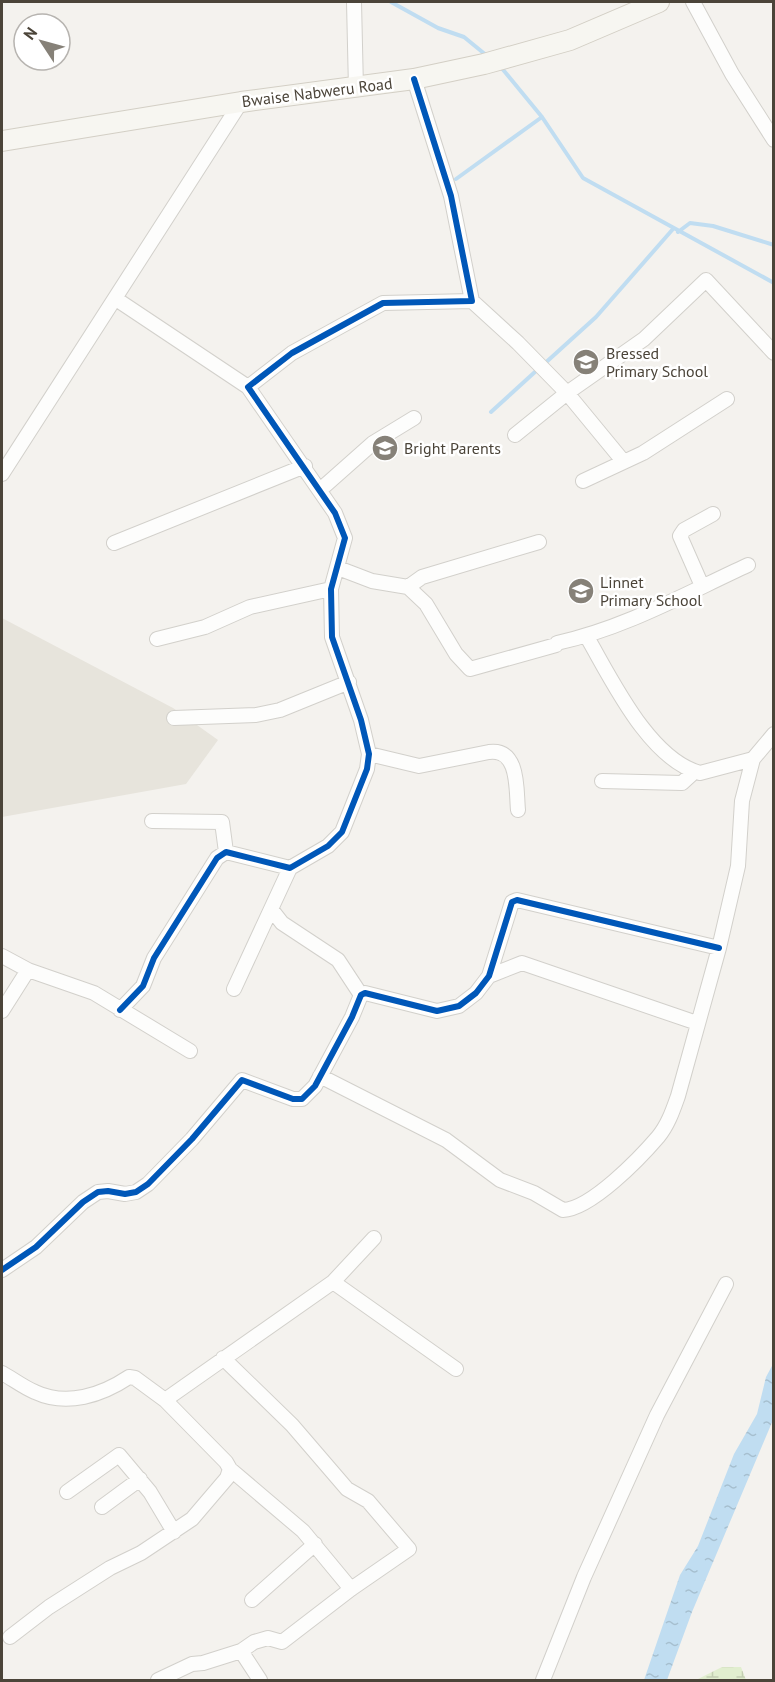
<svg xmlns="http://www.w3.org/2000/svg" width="775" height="1682" viewBox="0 0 775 1682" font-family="'PT Sans',sans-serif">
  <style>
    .residential { fill: #e7e4dc }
    .wetland { fill: url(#wetland-marsh) }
    .water { fill: url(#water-ripples) }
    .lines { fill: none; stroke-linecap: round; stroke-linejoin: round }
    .stream { stroke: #c0ddf1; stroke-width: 4 }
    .minor-casing { stroke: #d2d0cb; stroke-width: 16 }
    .secondary-casing { stroke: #d3cfc5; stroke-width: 22 }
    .minor { stroke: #fdfdfc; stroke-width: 14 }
    .secondary { stroke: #f7f6f1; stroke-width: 20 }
    .cycleway-casing { stroke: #fff; stroke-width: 10 }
    .cycleway { stroke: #0057b8; stroke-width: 6 }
    .labels { text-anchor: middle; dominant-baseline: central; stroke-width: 5; stroke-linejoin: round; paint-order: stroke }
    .street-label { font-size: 16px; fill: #4b4439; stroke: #fff }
    .poi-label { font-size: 16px; fill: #4b4439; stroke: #fff; text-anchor: start }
  </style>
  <defs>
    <pattern id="wetland-marsh" width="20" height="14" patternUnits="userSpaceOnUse" patternTransform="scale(1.5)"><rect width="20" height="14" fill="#e1eecf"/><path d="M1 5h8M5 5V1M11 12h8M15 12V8" fill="none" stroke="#c3cdb2"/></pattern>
    <pattern id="water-ripples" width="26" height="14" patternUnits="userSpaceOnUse" patternTransform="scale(1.5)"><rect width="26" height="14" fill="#c0ddf1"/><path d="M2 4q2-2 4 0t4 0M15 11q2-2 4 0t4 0" fill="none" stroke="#a6bfcf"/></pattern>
  </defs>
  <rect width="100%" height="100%" fill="#f4f2ee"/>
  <path class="residential" d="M2,618L173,708L218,740L186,784L2,817Z"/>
  <path class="wetland" d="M722,1667H741L746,1680H696Z"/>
  <path class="water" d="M773,1364V1420L692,1612L667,1680H644L680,1575L698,1546L734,1454L757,1414L766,1377Z"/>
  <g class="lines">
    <path class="stream" d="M391,2L438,28L464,37L486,55
      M500,66L542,117L583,178L774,283
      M456,179L542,117
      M678,232L690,223L713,226L774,245
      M543,365L596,317L673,229
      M491,412L536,371"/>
    <defs>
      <path id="minor" d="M354,2L356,89
        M693,2L732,74L774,140
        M116,299L248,387
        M472,301L518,343L567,393L623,461
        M515,435L567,393L644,339L706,280L774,353
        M2,474L241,102
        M583,481L643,453L727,399
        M320,490L373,443L414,418
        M114,543L305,466
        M338,568L372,581L408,587L426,604L456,654L470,669L556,645L557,643C625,628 685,594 748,565
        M702,586L680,536L684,530L713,514
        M408,587L422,577L539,542
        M587,637C612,680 649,759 700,773L753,759
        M157,639L205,627L250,607L331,589
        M174,718L256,715L280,710L349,682
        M369,754L419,766L489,752C520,748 516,791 518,810
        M602,781L682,783L694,772
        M152,821L222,822L226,852
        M290,868L271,909L282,923L338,960L361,995
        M2,956L28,970L2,1011
        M28,970L94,993L190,1051
        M489,976L522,963L697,1023
        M234,989L271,909
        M120,1010L143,986L154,958L217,858L226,852L290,868L328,846L342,832L367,769L369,754L361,720L332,637L331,589L345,538L335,513L248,387L292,353L383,303L472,301L451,196L414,79
        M320,1076L446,1140L500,1180L534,1193L563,1210C591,1209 640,1158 658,1137C668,1125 673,1110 678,1096L719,948L738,866L742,801L753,759L774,734
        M2,1270L36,1247L83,1202L98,1192L108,1191L125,1194L136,1192L148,1184L192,1139L242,1080L293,1099H302L315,1086L352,1017L361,995L365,993L437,1011L459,1006L476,993L489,976L512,902L517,900L719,948
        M333,1282L456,1369
        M2,1373C13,1379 23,1387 35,1392C67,1407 102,1395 129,1377L135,1378L165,1400L333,1282L374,1238
        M230,1469L303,1531L351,1589
        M67,1492L119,1455L150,1492L174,1532
        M102,1507L140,1479
        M252,1600L315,1544
        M10,1637L49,1607L110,1568L141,1553L192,1519L227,1478L230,1469L226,1462L165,1400
        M241,1651L260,1680
        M158,1680L192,1664L203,1663L241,1651L254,1642L268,1638L282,1642L351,1589L409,1549L368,1501L347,1489L292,1425L223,1358
        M543,1680L584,1577L657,1415L726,1284"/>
      <path id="secondary" d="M2,141L241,102L414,79L484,64L570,40L659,2"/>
    </defs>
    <use href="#minor" class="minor-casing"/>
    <use href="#secondary" class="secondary-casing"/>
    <use href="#minor" class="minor"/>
    <use href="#secondary" class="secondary"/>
    <defs>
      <path id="cycleway" d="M120,1010L143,986L154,958L217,858L226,852L290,868L328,846L342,832L367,769L369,754L361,720L332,637L331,589L345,538L335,513L248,387L292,353L383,303L472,301L451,196L414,79
        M2,1270L36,1247L83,1202L98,1192L108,1191L125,1194L136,1192L148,1184L192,1139L242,1080L293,1099H302L315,1086L352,1017L361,995L365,993L437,1011L459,1006L476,993L489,976L512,902L517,900L719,948"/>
    </defs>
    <use href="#cycleway" class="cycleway-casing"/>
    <use href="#cycleway" class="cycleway"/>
  </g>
  <defs>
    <symbol id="school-disc" viewBox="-11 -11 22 22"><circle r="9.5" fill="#868178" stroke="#fff"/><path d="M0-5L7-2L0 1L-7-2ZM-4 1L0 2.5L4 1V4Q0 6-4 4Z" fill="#fff"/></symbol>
  </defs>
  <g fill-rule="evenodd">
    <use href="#school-disc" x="571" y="347" width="30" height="30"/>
    <use href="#school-disc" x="370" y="433" width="30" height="30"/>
    <use href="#school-disc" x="566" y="576" width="30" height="30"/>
  </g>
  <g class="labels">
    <g class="street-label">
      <text transform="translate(317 92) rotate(-7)">Bwaise Nabweru Road</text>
    </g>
    <g class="poi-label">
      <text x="606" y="353">Bressed<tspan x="606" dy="18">Primary School</tspan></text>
      <text x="404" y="448">Bright Parents</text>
      <text x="600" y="582">Linnet<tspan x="600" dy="18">Primary School</tspan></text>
    </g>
  </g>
  <rect width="775" height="1682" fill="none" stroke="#4b4439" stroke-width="6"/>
  <g transform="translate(42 42) rotate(306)"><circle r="28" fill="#ffffff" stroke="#b7b4b0" stroke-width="1.5"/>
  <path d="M0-4.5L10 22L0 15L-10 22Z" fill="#868178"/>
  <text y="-9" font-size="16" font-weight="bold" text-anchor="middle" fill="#4b4439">N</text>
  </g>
</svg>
